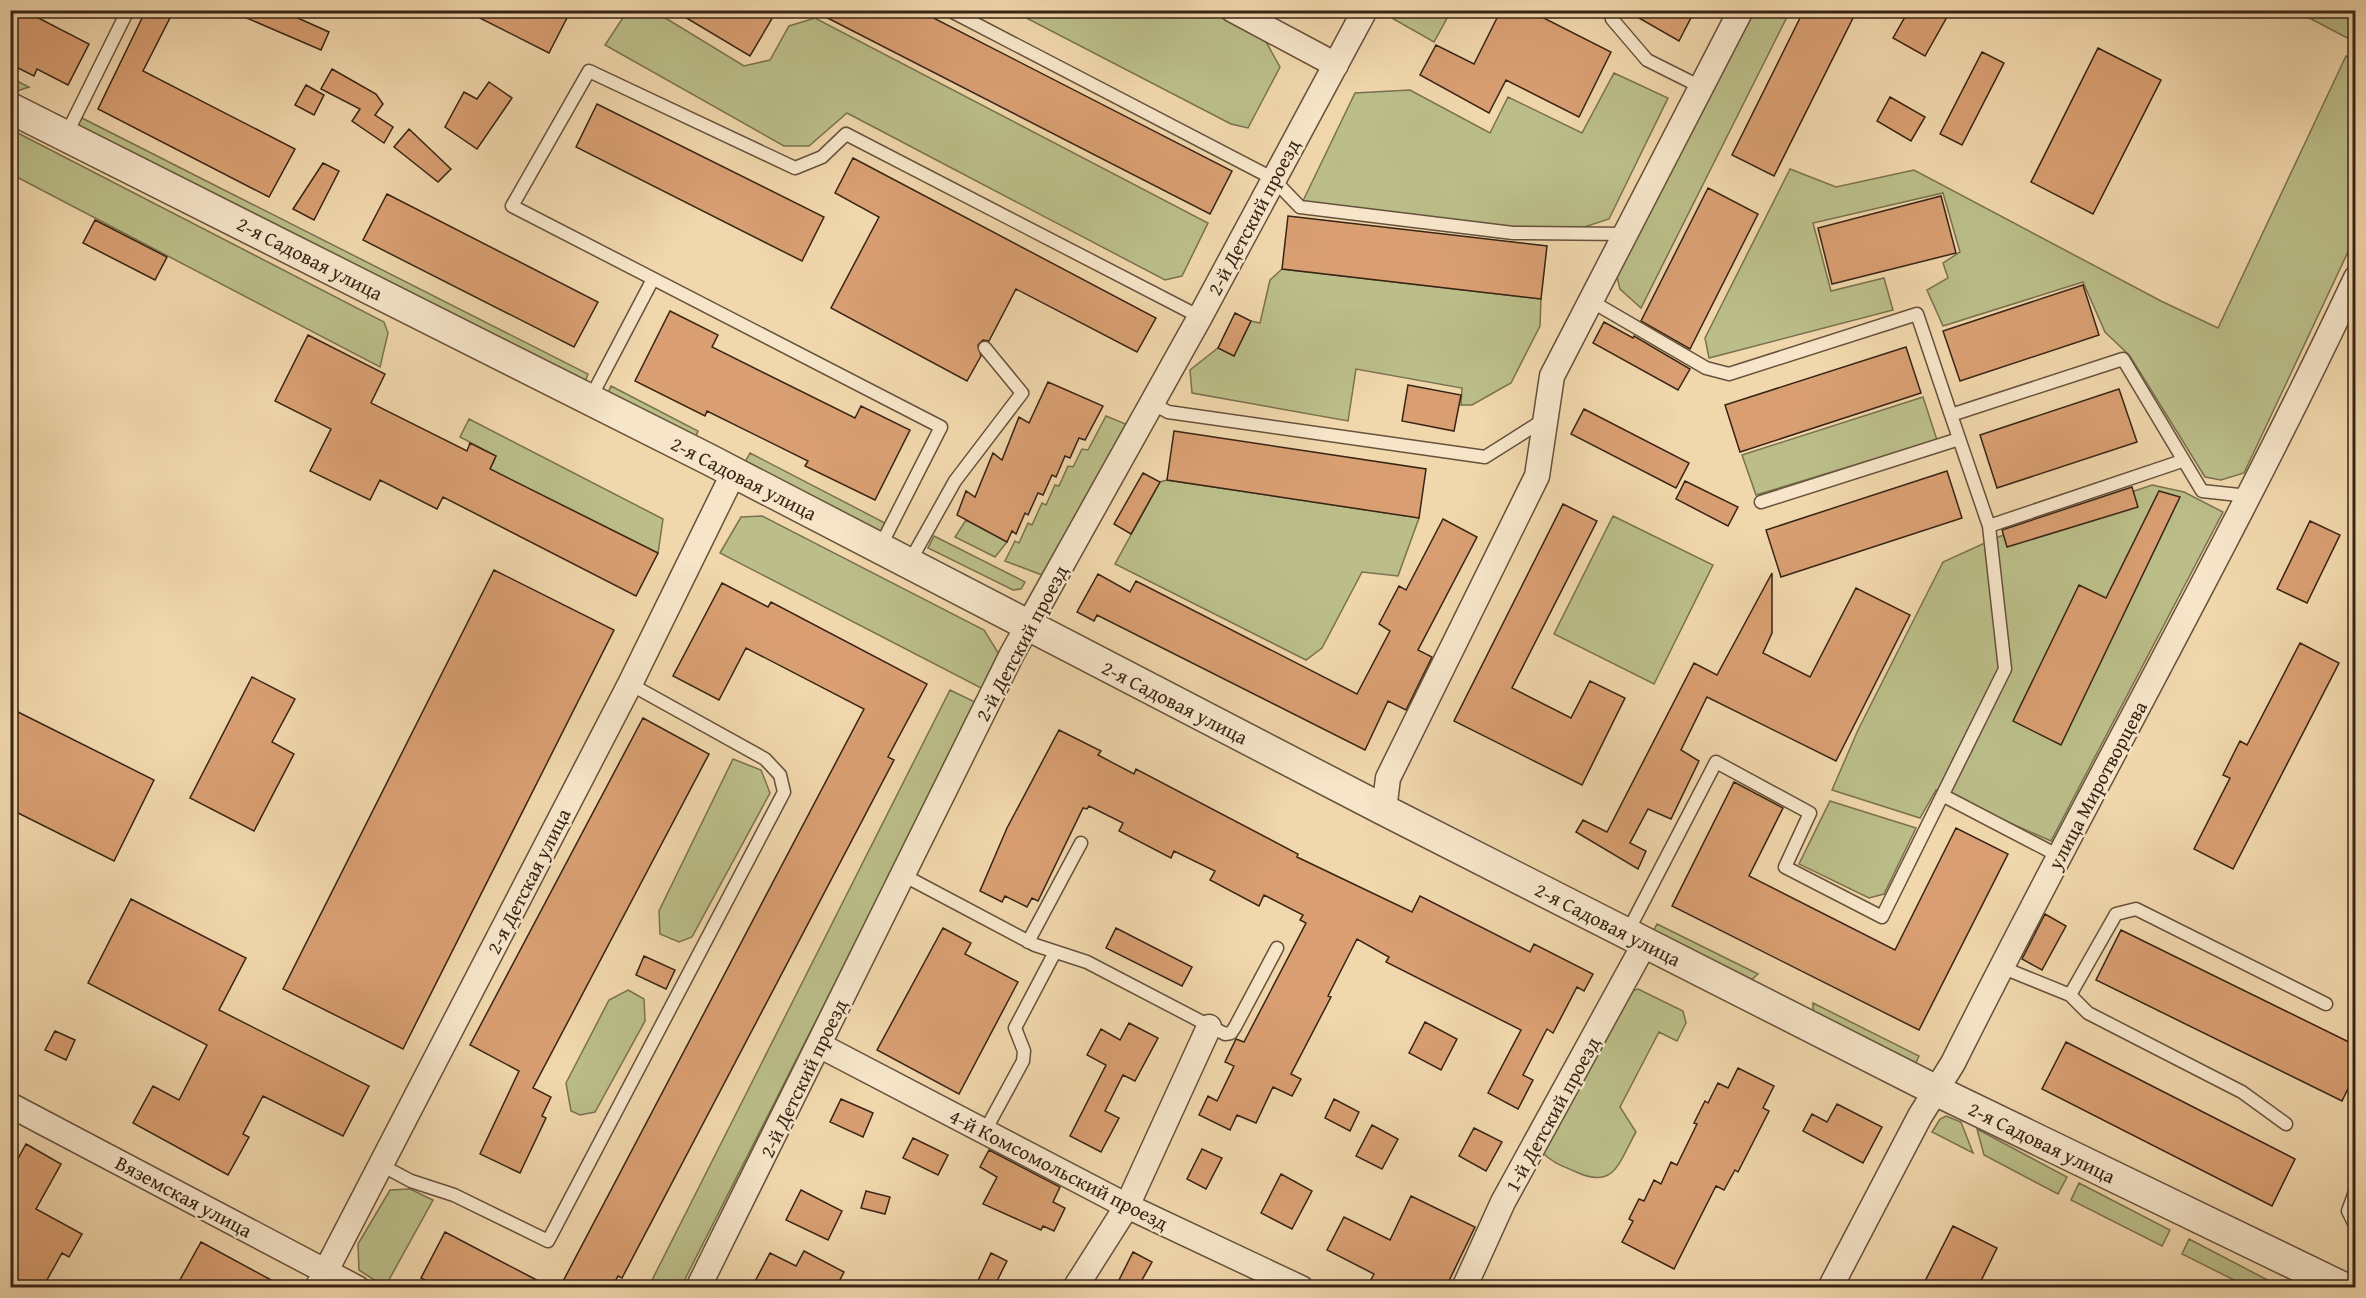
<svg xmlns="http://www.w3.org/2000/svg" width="2366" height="1298" viewBox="0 0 2366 1298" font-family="'Gentium Book Plus',serif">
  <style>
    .green { fill: #bbbe89; stroke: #7a714f; stroke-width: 1.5 }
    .building { fill: #d99f72; stroke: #382415; stroke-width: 1.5 }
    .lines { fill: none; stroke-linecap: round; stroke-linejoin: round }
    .service-casing { stroke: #66513b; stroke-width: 15 }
    .minor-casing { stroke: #66513b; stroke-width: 27 }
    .tertiary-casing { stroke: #66513b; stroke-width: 33 }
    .service { stroke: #f6e5c9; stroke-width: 12 }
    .minor { stroke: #f6e5c9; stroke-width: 24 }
    .tertiary { stroke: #f6e5c9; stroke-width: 30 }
    .labels { text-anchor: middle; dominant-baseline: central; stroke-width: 4.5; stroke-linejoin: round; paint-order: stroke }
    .street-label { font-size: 20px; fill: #382415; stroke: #f6e5c9 }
  </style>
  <rect width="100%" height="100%" fill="#f1d7ac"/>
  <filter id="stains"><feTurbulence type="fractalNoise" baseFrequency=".00333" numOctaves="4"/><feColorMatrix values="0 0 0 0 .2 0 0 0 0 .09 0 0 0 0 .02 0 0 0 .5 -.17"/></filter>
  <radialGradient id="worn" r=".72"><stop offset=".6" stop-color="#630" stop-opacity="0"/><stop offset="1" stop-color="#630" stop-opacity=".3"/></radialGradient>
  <path class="green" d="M628,10L654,11L744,66L770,60L789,26L815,18L1208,223L1182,276L1165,280L847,113L809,146H784L605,45Z
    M1013,11H1208L1265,40L1280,67L1248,128L1231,124Z
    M1394,11V10L1451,11L1434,42L1390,17Z
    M1752,11H1790L1641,308L1620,289L1617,277Z
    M2296,11H2336L2355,21V42Z
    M2346,56L2355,60V237L2244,473L2221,480L2205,477L2130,356L2105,332L2083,282L1943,326L1927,290L1948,278L1943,263L1960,252L1943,193L1813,223L1831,291L1884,278L1893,310L1709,358L1705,338L1790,169L1836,187L1914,170L2161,301L2218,328Z
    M1614,73L1668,98L1609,219L1569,232L1512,231L1300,207L1355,93L1410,90L1490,133L1508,97L1582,133Z
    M10,78H11L29,87L11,93Z
    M80,117L588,374L582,390L73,130Z
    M10,129L384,322L388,333L380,367L11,174Z
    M1282,269L1541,299L1540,326L1511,383L1472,405H1461L1462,388L1356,369L1348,421L1192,393L1190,370L1218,348L1234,356L1251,321L1260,323L1270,280Z
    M611,386L698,431L692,446L605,400Z
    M1923,397L1937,440L1756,495L1742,455Z
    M1106,416L1128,425L1042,575L1005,561L1015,541L1019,543L1028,523L1032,525L1042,503L1046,505L1055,485L1059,486L1068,466L1073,467L1082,449L1088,450Z
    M469,419L663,519L658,553L490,469L496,456L460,437Z
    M750,453L885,523L880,535L744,464Z
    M1167,480L1419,518L1398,576L1362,572L1322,648L1306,660L1115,564L1160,482Z
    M2152,485L2184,492L2223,512L2051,841L1936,790L1920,818L1832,790L1858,730L1943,562L1998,537Z
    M762,516L984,630L999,654L983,689L720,553L741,517Z
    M1613,516L1713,565L1654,684L1554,634Z
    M966,520L1007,542L995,557L955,537Z
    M934,536L1025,582L1021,589L1013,590L928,548Z
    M950,690L977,703L681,1287L648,1288Z
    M733,759L761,770L770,793L692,937L679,942L660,934L659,911Z
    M1830,801L1916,828L1884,894L1869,898L1799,864Z
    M1657,924L1758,974L1747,984L1653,932Z
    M1638,989L1683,1011L1686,1023L1677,1041L1659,1032L1620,1107L1636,1132C1618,1163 1615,1191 1574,1171C1562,1166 1551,1162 1542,1152L1629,992Z
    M628,990L644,999L645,1021L595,1112L580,1115L571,1111L566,1083L609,1000Z
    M1813,1003L1919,1056L1915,1065L1813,1018Z
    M1946,1116L1961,1122L1973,1153L1932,1132L1940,1119Z
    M1977,1129L2067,1177L2058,1194L1984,1155Z
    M2079,1183L2170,1230L2162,1246L2071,1200Z
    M410,1189L433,1200L385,1287L359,1270L358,1244L390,1190Z
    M2189,1239L2281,1287H2248L2182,1254Z"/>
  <path class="building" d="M10,10H23L89,44L68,85L37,69L34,76L10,64Z
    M146,10H174L143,71L295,149L269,197L98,109Z
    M228,10H280L329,32L321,50Z
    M464,10H571L549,53Z
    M673,10H777L750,56Z
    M812,10H918L1232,171L1210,214Z
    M1501,10H1528L1611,52L1579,117L1506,80L1489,113L1420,75L1436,45L1474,64Z
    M1625,10H1695L1679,41Z
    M1804,10H1857L1774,176L1732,155Z
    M1909,10H1935L1947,17L1925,56L1893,38Z
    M2098,48L2161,80L2093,214L2031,182Z
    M1982,52L2004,63L1962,145L1940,134Z
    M332,69L376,94L383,104L375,115L393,127L384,143L352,121L360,109L321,89Z
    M489,82L512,98L477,149L445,127L464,92L477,99Z
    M306,85L324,95L314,115L295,105Z
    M1890,97L1925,117L1911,141L1877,121Z
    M597,104L824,217L802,261L576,147Z
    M409,129L451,169L438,182L394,147Z
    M853,158L1156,318L1137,352L1016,289L989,341L983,340L978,345L981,356L967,381L831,308L879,217L835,193Z
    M323,163L339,171L314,220L293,209Z
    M1708,188L1758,214L1690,349L1641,321Z
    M387,194L598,302L574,347L363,240Z
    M1941,196L1956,253L1832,284L1818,228Z
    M1288,216L1547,246L1541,299L1282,269Z
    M95,220L167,257L155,280L83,243Z
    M2083,285L2099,335L1960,381L1943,331Z
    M670,311L718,335L712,347L855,418L861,406L910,430L875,500L805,466L808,461L707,411L705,416L635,381Z
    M1235,313L1251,321L1234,356L1218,348Z
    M1604,322L1633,338L1634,336L1690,369L1678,390L1593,343Z
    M308,335L385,374L371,403L467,451L470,443L496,456L490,469L658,553L636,596L443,497L437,509L380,480L370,500L310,471L331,429L275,401Z
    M1906,347L1921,393L1740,452L1725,405Z
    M1048,382L1103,406L1085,440L1079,438L1070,458L1065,456L1056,477L1052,475L1043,495L1038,493L1028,515L1025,513L1016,534L1012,531L1007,542L957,515L966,491L975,497L993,453L1002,460L1019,417L1029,423Z
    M1408,385L1461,395L1454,431L1402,421Z
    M2119,389L2137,442L1997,488L1980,435Z
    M1584,409L1689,463L1676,488L1571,434Z
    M1174,431L1426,469L1419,518L1167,480Z
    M1947,471L1962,518L1781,577L1766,530Z
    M1143,473L1160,482L1131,534L1114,524Z
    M1685,481L1738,507L1728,526L1676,499Z
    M2132,487L2138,507L2007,547L2002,530Z
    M2159,491L2180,497L2061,745L2013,721L2079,585L2106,598Z
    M1563,504L1597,521L1512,688L1571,718L1590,681L1625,698L1582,785L1454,721Z
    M1443,519L1477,537L1418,650L1432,657L1406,710L1388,701L1365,750L1097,615L1094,621L1077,612L1098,574L1130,592L1136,581L1357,694L1390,631L1379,624L1399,586L1406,590Z
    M2310,521L2340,535L2307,603L2277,589Z
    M494,570L614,630L403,1049L283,989Z
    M1772,573V633L1763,653L1810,677L1856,588L1910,615L1836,761L1707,697L1681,750L1699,761L1671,819L1648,809L1630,843L1646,851L1638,869L1576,832L1583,820L1607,832L1694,663L1717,675Z
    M722,583L768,607L771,602L927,684L888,757L894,760L622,1278L618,1276L612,1287H560L864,709L746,648L719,700L673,676Z
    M2300,643L2339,663L2233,869L2194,849L2230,778L2223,775L2240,741L2247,745Z
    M252,677L295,699L272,742L294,754L254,831L190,798Z
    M10,708L154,780L114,861L10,809Z
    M643,718L709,754L533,1088L551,1097L542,1116L546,1118L520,1173L480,1154L519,1071L470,1045Z
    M1059,730L1101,751L1098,755L1134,774L1136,769L1298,854L1297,857L1412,912L1420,896L1530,952L1534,944L1593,974L1584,991L1577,987L1553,1033L1547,1029L1523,1075L1533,1080L1518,1109L1488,1093L1521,1030L1386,962L1389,957L1357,939L1328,996L1331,997L1291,1074L1301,1079L1292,1096L1273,1087L1256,1123L1237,1115L1230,1130L1199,1115L1208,1096L1217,1101L1234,1066L1225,1062L1236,1039L1244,1042L1306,923L1300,920L1303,915L1264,895L1259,906L1210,880L1215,871L1174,851L1171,858L1119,831L1123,823L1089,806L1087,809L1083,808L1038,901L1032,898L1027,907L1005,896L1002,902L980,891L1007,828Z
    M1734,782L1783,808L1749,876L1895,950L1956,828L2008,854L1919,1030L1672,906Z
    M131,899L246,958L219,1010L369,1086L343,1136L263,1096L243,1134L249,1137L228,1175L133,1123L153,1086L179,1100L207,1045L88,983Z
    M2045,914L2066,926L2042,970L2022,959Z
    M943,928L971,943L965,954L1018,982L959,1094L877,1050Z
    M1116,928L1192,967L1182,986L1106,948Z
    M2121,930L2355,1045V1074L2342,1101L2096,980Z
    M644,956L675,970L666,989L636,975Z
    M1425,1022L1457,1039L1441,1070L1409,1053Z
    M1129,1023L1158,1038L1135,1081L1123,1075L1105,1111L1119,1118L1101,1152L1070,1136L1106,1065L1087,1055L1101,1029L1120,1040Z
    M55,1031L75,1040L66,1060L45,1050Z
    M2066,1042L2295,1159L2272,1206L2042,1089Z
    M1738,1068L1774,1086L1763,1108L1769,1111L1738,1172L1735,1170L1724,1190L1716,1186L1674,1269L1622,1242L1633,1221L1629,1219L1639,1199L1644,1201L1654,1180L1661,1184L1671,1162L1677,1165L1697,1124L1694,1123L1705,1101L1708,1103L1718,1083L1728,1088Z
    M841,1099L873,1113L863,1137L830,1122Z
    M1334,1099L1359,1112L1350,1131L1325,1118Z
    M1837,1104L1882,1127L1863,1163L1803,1131L1812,1114L1827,1122Z
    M1372,1125L1398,1139L1382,1169L1356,1156Z
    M1474,1128L1502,1142L1486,1171L1459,1156Z
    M913,1138L948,1155L938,1175L903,1158Z
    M26,1144L61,1164L36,1209L82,1234L69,1257L62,1253L43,1287H10V1173Z
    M1202,1149L1222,1158L1206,1189L1187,1179Z
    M989,1150L1060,1187L1053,1202L1065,1208L1054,1231L1043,1226L1041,1230L983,1204L997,1177L980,1167Z
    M1281,1174L1312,1191L1292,1229L1261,1213Z
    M801,1190L842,1211L828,1240L786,1220Z
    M866,1191L890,1197L885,1214L861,1208Z
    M1411,1196L1475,1227L1446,1287H1367L1374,1274L1327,1250L1344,1217L1390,1240Z
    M1953,1226L1997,1248L1978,1287H1922Z
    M445,1232L550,1287H439L421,1278Z
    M201,1242L284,1287H176Z
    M804,1251L844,1272L836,1287H752L770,1253L796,1266Z
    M1133,1252L1152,1262L1138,1287L1119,1280Z
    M991,1253L1007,1261L994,1287H975Z"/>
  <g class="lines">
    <defs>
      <path id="service" d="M949,10L1272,178L1300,207L1513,233L1626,234
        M1617,10L1612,19L1647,60L1701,87
        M66,135L128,10
        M1591,301L1706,368L1729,374L1917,314L1951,415
        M590,399L653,279
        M1152,403L1168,412L1485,457L1545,419
        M1761,502L1959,439
        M1989,526L2182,461
        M880,547L941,427L512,206L589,71L795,168L822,157L846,134L1200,317
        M909,563L955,481L1022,393L985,348
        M1944,796L2059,856
        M903,875L1035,945L1087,962L1225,1034L1231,1033L1235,1027L1277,948
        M1627,933L1716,762L1810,813L1785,867L1882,917L2005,669L1989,526L1951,415L2123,359L2202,491L2248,496
        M1028,942L1081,843
        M2001,967L2070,995L2088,1013L2242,1092L2286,1124
        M2070,995L2116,914L2136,909L2326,1004
        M985,1131L1023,1061L1024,1051L1015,1028L1055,952
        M381,1165L411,1181L454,1195L548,1241L784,792L780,775L765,759L630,684
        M2356,1189L2348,1211L2356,1227"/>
      <path id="minor" d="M1233,10L1336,65
        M1384,810L1388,778L1537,476L1552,376L1741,10
        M819,1045L1127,1206L1301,1288
        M10,1105L357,1288
        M317,1288L630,684L734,472
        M698,1288L1012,654L1200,317L1365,10
        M1075,1288L1127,1206L1209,1027
        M1464,1288L1503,1202L1645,943
        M1830,1288L1920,1116L1953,1063C2084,800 2231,544 2356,278"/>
      <path id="tertiary" d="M10,108L710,460L1384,810L1937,1091L2344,1288"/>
    </defs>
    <use href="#service" class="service-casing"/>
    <use href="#minor" class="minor-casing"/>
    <use href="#tertiary" class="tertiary-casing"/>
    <use href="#service" class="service"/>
    <use href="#minor" class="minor"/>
    <use href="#tertiary" class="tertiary"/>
  </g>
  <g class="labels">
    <g class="street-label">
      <text transform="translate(1253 217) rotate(-62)">2-й Детский проезд</text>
      <text transform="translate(310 258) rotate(27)">2-я Садовая улица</text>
      <text transform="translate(744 478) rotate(27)">2-я Садовая улица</text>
      <text transform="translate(1021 643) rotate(-62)">2-й Детский проезд</text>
      <text transform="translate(1175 702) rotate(27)">2-я Садовая улица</text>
      <text transform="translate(2097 785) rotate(-62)">улица Миротворцева</text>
      <text transform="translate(528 881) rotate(-63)">2-я Детская улица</text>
      <text transform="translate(1608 924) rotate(27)">2-я Садовая улица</text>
      <text transform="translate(803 1078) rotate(-64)">2-й Детский проезд</text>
      <text transform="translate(1552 1114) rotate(-61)">1-й Детский проезд</text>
      <text transform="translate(2042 1142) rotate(26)">2-я Садовая улица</text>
      <text transform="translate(1059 1169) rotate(27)">4-й Комсомольский проезд</text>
      <text transform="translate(184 1196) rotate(28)">Вяземская улица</text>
    </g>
  </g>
  <rect width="2366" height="1298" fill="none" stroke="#f1d7ac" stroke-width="36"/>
  <rect x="12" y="12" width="2342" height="1274" fill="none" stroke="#382415" stroke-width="3"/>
  <rect x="18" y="18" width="2330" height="1262" fill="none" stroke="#382415" stroke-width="1.5"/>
  <rect width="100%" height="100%" filter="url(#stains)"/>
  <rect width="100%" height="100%" fill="url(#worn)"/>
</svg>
